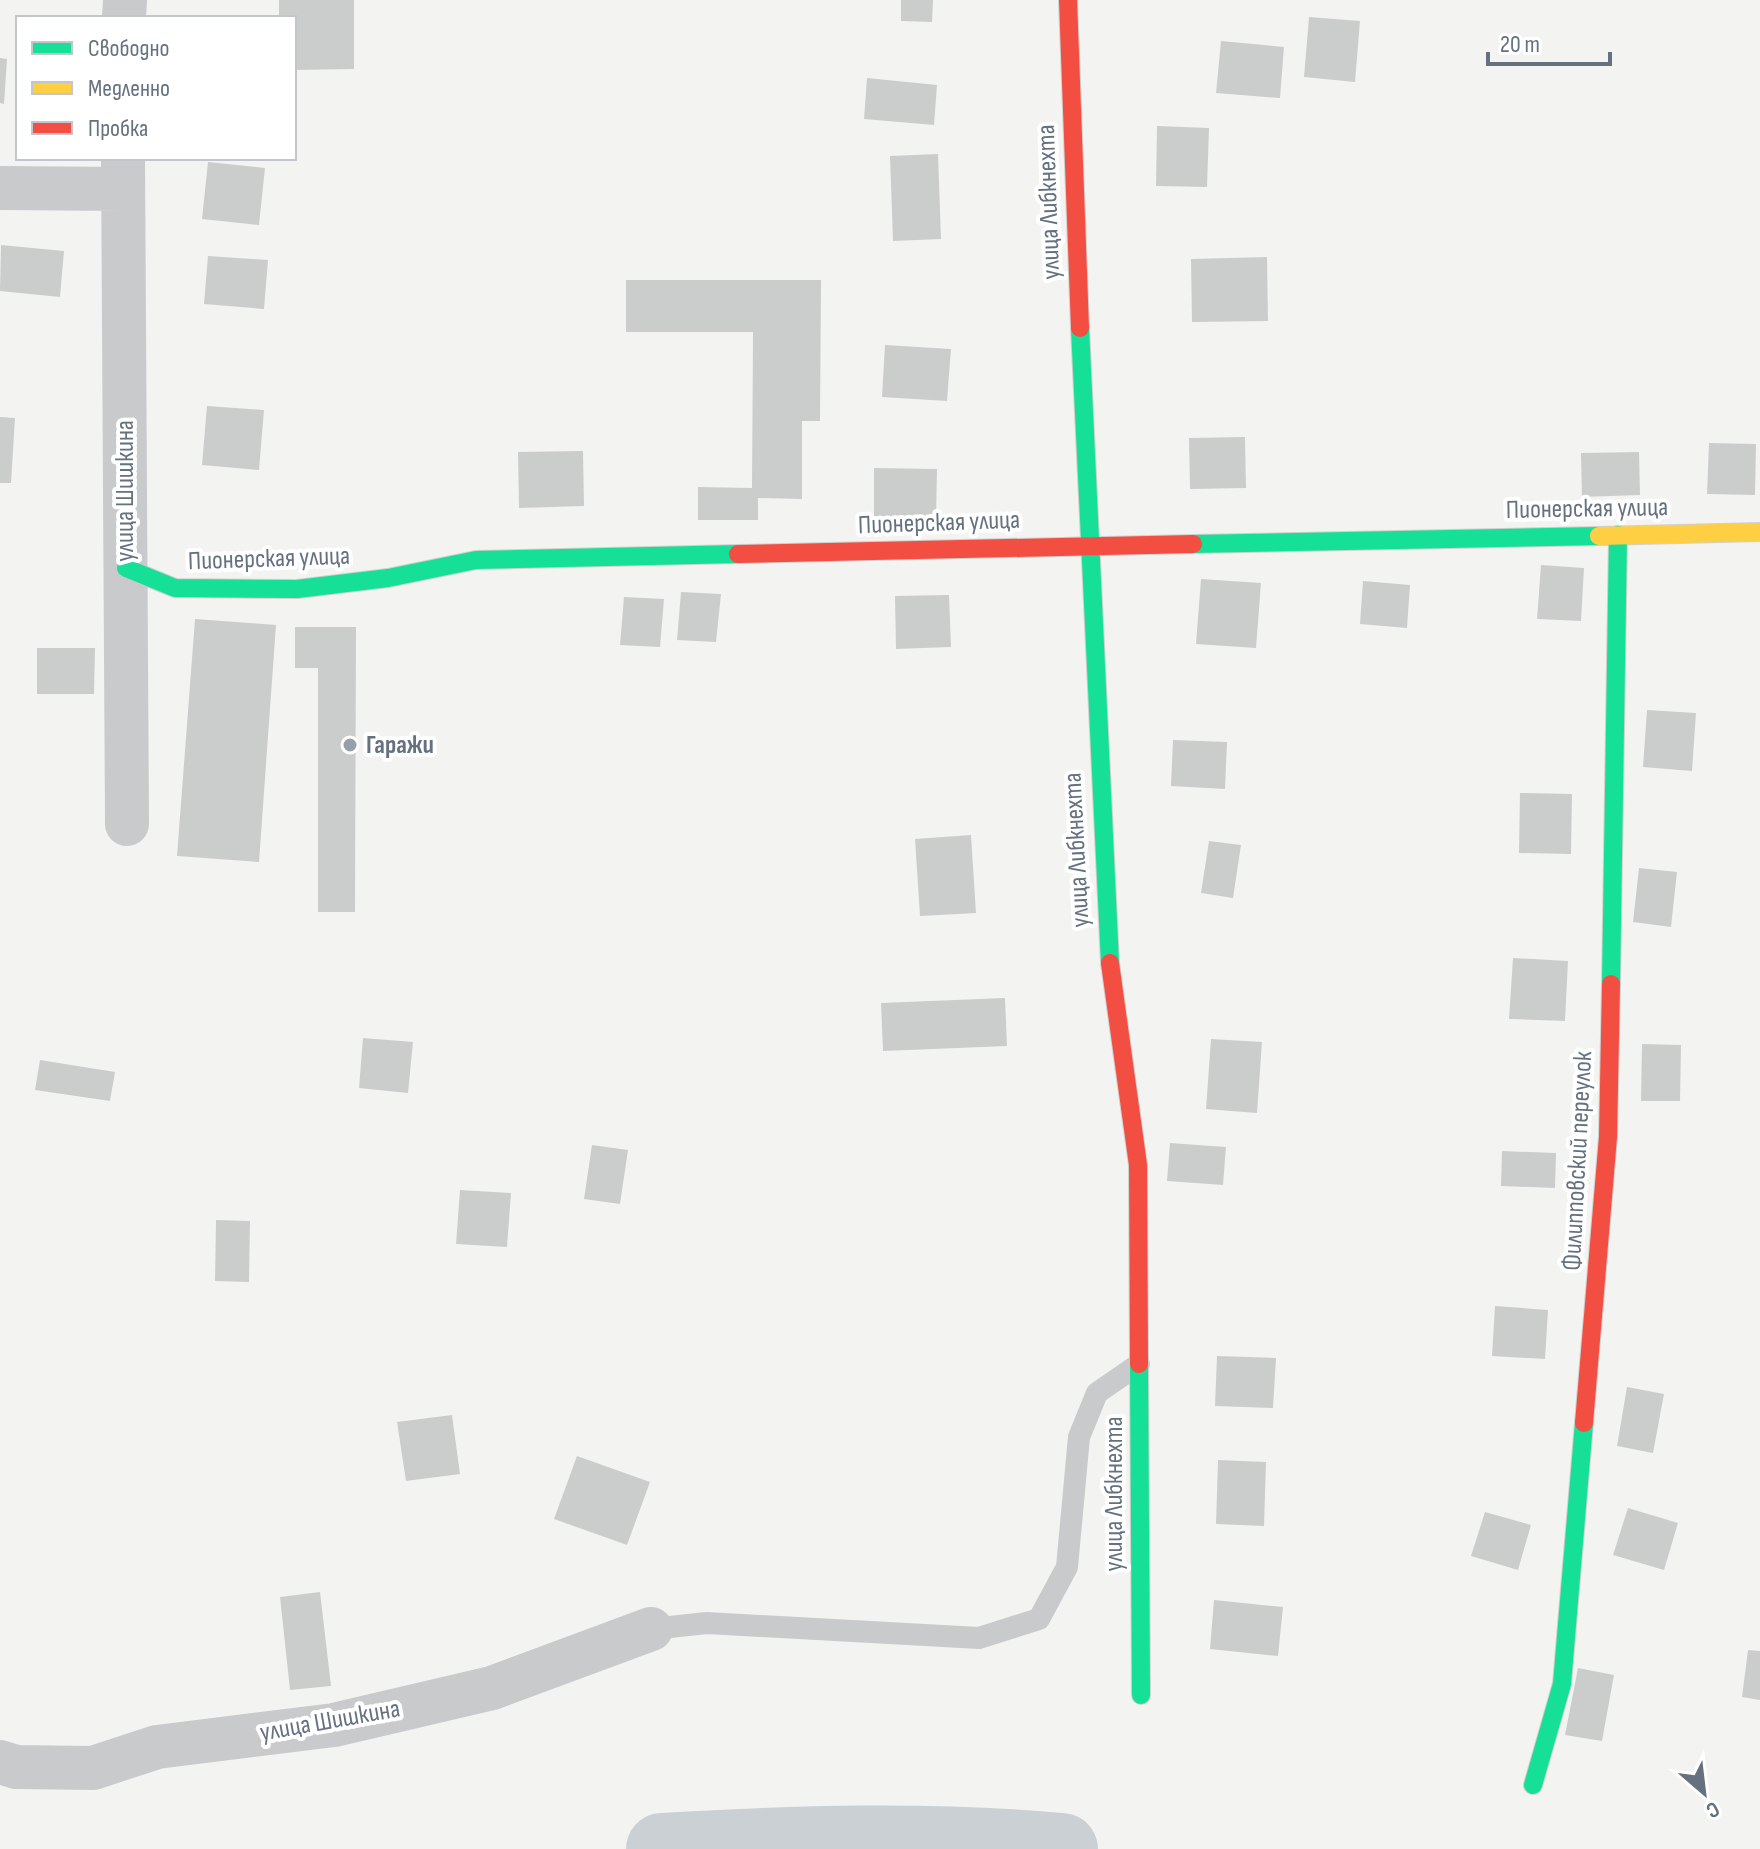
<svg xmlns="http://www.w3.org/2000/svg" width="1760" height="1849" viewBox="0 0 1760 1849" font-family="'Sofia Sans Condensed',sans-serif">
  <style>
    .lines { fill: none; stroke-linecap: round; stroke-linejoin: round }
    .river { stroke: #cad0d3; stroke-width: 72 }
    .building { fill: #cbcdcd }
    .fast-casing { stroke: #cfd0d0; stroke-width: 20 }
    .slow-casing { stroke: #cfd0d0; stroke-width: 20 }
    .jam-casing { stroke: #cfd0d0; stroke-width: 20 }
    .lane { stroke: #c9cacc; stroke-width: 22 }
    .street { stroke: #c9cacc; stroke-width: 44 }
    .fast { stroke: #16e098; stroke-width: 18 }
    .slow { stroke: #ffcf43; stroke-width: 18 }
    .jam { stroke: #f24e42; stroke-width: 18 }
    .poi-dot { fill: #979fa8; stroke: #fff; stroke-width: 3 }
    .labels { text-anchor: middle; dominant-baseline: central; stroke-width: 8; stroke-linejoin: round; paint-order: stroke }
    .street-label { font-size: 26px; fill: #667180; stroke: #fff }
    .poi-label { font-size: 26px; font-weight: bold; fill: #667180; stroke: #fff; text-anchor: start }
  </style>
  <rect width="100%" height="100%" fill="#f3f4f2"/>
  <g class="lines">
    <path class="river" d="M662,1849C796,1841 928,1837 1062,1849"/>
  </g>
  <path class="building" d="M279,0H354V69L294,70V18H279Z
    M901,0H933L932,22L901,21Z
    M1309,17L1360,21L1355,82L1304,77Z
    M1221,41L1284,47L1280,98L1216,93Z
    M0,58L7,59L4,104L0,103Z
    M867,78L937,85L934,125L864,119Z
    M1157,126L1209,128L1207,187L1156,186Z
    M938,154L941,239L893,241L890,156Z
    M208,162L265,168L259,225L202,219Z
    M1,245L64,251L60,297L0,291Z
    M208,256L268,260L264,309L204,304Z
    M1267,257L1268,321L1192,322L1191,259Z
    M626,280H821L820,421H802V499L758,498V520H698V487L752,488L753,332H626Z
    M885,345L951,349L947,401L882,397Z
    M207,406L264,410L259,470L202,465Z
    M0,417L15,418L11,483H0Z
    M1245,437L1246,488L1190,489L1189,438Z
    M1709,443L1756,444L1755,495L1707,494Z
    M583,451L584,506L519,508L518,452Z
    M1639,452L1640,495L1582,497L1581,453Z
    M874,468L937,469L936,520L874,518Z
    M1541,565L1584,568L1581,621L1537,619Z
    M1201,579L1261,583L1256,648L1196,644Z
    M1363,581L1410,585L1407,628L1360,624Z
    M681,592L721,594L716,642L677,640Z
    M949,595L951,647L896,649L895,596Z
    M624,597L664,599L660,647L620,645Z
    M195,619L276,625L259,862L177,856Z
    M295,627H356L355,912H318V668H295Z
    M37,648H95L94,694H37Z
    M1647,710L1696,713L1692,771L1643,767Z
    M1173,740L1227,742L1225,789L1171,786Z
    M1520,793L1572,794L1571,854L1519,853Z
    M971,835L976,913L920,916L915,839Z
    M1209,841L1241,845L1233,898L1201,893Z
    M1639,868L1677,872L1671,927L1633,922Z
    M1513,958L1568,961L1565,1021L1509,1019Z
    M1005,998L1007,1046L883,1051L881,1003Z
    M363,1038L413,1042L408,1093L359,1088Z
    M1211,1039L1262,1042L1257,1113L1206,1109Z
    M1642,1044L1681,1045L1680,1101H1641Z
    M40,1060L115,1072L110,1101L35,1090Z
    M1170,1143L1226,1147L1223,1185L1167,1181Z
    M592,1145L628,1150L620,1204L584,1199Z
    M1502,1151L1556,1153L1555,1188L1501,1186Z
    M460,1190L511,1193L507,1247L456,1244Z
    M216,1220L250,1221L249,1282L215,1281Z
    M1495,1306L1548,1310L1545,1359L1492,1356Z
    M1217,1356L1276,1358L1273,1408L1215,1406Z
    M1627,1387L1664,1394L1653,1453L1617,1446Z
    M452,1415L460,1474L406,1481L397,1422Z
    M577,1456L650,1482L627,1545L554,1519Z
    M1218,1460L1266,1462L1264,1526L1216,1524Z
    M1628,1508L1678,1523L1664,1570L1613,1555Z
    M1485,1512L1531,1525L1518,1570L1471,1556Z
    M320,1592L331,1686L290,1690L280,1597Z
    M1214,1600L1283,1607L1278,1656L1210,1649Z
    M1748,1650L1760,1651V1700L1742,1697Z
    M1578,1668L1614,1675L1602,1741L1565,1735Z"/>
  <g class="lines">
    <defs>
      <path id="fast" d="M1080,328L1110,963
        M1193,544L1599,536
        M126,568L175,588L297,589L388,578L476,560L738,554
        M1611,984L1618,535
        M1139,1364L1141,1695
        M1533,1785L1562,1684L1584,1423"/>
      <path id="slow" d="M1599,536L1760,532"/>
      <path id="jam" d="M1068,0L1080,328
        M738,554L1193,544
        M1110,963L1138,1165L1139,1364
        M1584,1423L1608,1137L1611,984"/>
    </defs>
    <use href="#fast" class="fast-casing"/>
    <use href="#slow" class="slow-casing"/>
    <use href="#jam" class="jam-casing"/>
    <path class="lane" d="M651,1629L707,1623L979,1638L1039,1619L1067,1567L1079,1437L1097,1393L1139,1364"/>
    <path class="street" d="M124,18L125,0
      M123,158L127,824
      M0,188L123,189
      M0,1762L16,1767L93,1768L157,1747L334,1725L492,1688L651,1629"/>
    <use href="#fast" class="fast"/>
    <use href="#slow" class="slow"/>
    <use href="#jam" class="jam"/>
  </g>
  <circle class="poi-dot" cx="350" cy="745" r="8"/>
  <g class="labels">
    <g class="street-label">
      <text transform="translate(1049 202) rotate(-92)">улица Либкнехта</text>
      <text transform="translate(125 491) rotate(-90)">улица Шишкина</text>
      <text transform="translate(1587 509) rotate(-1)">Пионерская улица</text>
      <text transform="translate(939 523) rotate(-2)">Пионерская улица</text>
      <text transform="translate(269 559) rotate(-2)">Пионерская улица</text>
      <text transform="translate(1077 850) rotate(-93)">улица Либкнехта</text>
      <text transform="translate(1578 1161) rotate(-87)">Филипповский переулок</text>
      <text transform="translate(1114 1494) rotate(-90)">улица Либкнехта</text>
      <text transform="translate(330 1721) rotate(-10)">улица Шишкина</text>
    </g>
    <g class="poi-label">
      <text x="366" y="745">Гаражи</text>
    </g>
  </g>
  <rect x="16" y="16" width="280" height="144" fill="#ffffff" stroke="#c2c6cc" stroke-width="2"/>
  <rect x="32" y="42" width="40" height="12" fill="#16e098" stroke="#c2c6cc" stroke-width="2"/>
  <text x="88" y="56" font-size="24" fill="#667180">Свободно</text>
  <rect x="32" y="82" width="40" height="12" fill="#ffcf43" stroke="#c2c6cc" stroke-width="2"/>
  <text x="88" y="96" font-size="24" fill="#667180">Медленно</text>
  <rect x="32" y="122" width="40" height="12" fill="#f24e42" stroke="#c2c6cc" stroke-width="2"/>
  <text x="88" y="136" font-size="24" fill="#667180">Пробка</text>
  <g transform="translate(1704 1793) rotate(152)" stroke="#ffffff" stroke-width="6" paint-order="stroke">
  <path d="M0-6L14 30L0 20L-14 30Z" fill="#667180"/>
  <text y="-12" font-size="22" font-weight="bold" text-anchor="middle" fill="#667180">С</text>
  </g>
  <path d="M1488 52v12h122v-12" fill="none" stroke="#667180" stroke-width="4"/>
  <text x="1500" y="52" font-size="24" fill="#667180" stroke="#ffffff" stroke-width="6" paint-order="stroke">20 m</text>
</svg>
